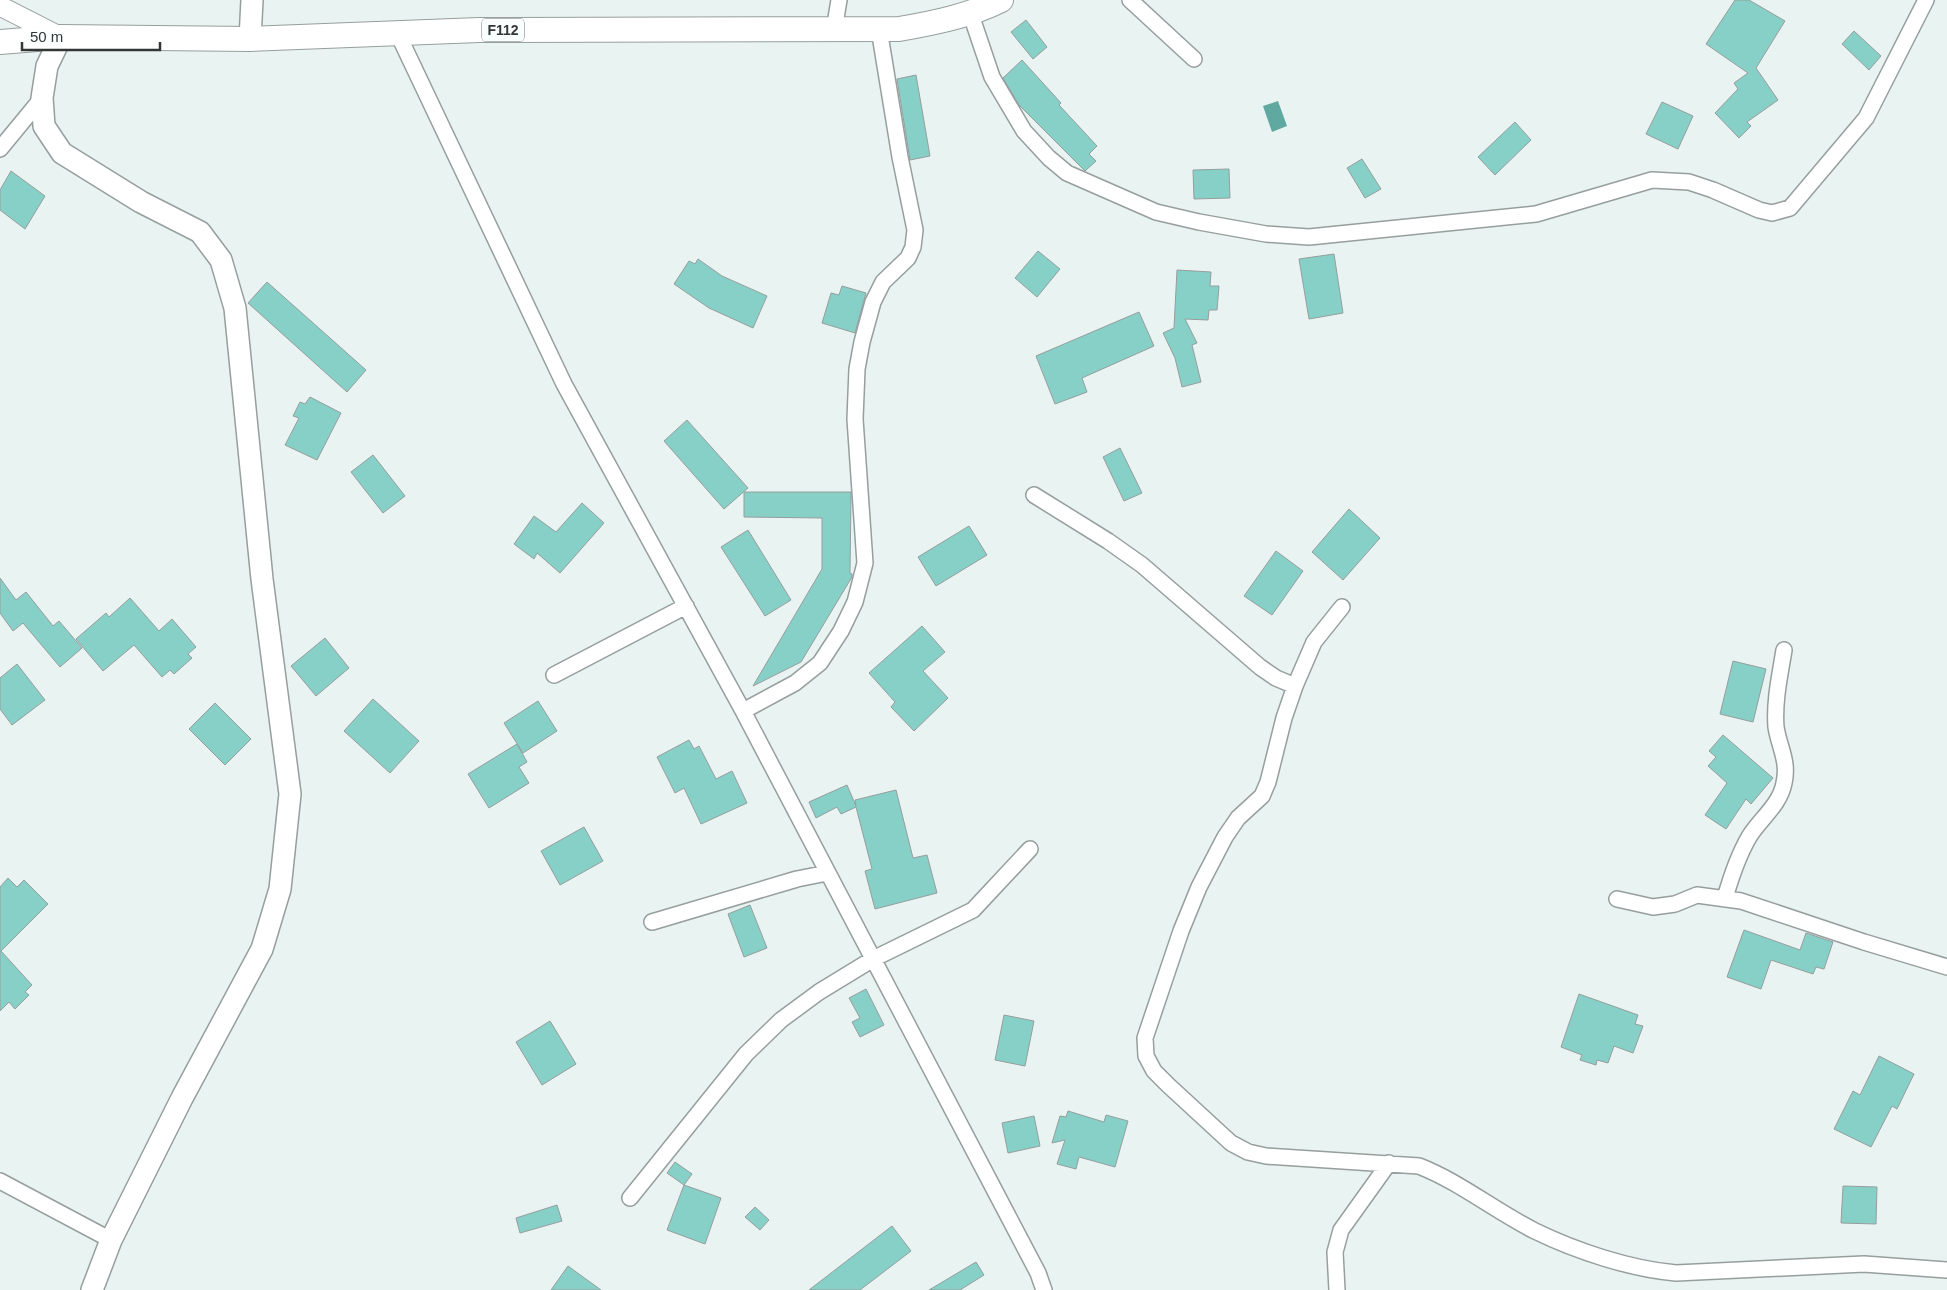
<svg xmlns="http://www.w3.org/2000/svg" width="1947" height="1290" viewBox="0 0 1947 1290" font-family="Arial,sans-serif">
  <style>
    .water { fill: #60a9a0 }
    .building { fill: #87d0c7; stroke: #959e9d }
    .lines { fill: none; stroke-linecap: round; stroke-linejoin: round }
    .minor-casing { stroke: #969f9d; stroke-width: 18 }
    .tertiary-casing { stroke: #969f9d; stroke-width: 21 }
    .secondary-casing { stroke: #969f9d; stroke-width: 24 }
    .primary-casing { stroke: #969f9d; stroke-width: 26 }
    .minor { stroke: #fff; stroke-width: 15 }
    .tertiary { stroke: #fff; stroke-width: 19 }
    .secondary { stroke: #fff; stroke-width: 21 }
    .primary { stroke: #fff; stroke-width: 24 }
    .labels { text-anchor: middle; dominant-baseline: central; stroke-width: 4.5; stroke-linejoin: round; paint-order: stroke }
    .shield { fill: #f9fffe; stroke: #6e7271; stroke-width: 1 }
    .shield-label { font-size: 14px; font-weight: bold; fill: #323635 }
  </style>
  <rect width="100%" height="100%" fill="#e9f3f1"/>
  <path class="water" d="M1278,101L1287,126L1272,132L1263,106Z"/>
  <path class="building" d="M1735,0H1749L1785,21L1756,68L1778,100L1747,122L1751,126L1739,138L1715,113L1738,89L1734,83L1748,73L1706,44Z
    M1026,20L1047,47L1033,59L1011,32Z
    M1854,31L1881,56L1869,70L1842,44Z
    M1022,60L1061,103L1059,105L1097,146L1089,154L1096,161L1085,171L1019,105L1003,78Z
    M916,75L930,156L910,160L897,79Z
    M1662,102L1693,116L1678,149L1646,134Z
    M1515,122L1531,140L1495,175L1478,157Z
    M1362,159L1381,189L1365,198L1347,168Z
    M1229,169L1230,198L1194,199L1193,170Z
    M11,171L45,196L25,229L0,210V190Z
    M1038,251L1060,269L1037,297L1015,278Z
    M1334,254L1343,313L1309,319L1299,259Z
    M698,259L722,276L767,296L753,328L709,308L674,284L689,261L695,264Z
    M1177,270L1211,272L1210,286H1219L1217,310H1209L1208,320L1185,319L1197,343L1192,345L1201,382L1182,387L1175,358L1163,333L1174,328Z
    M267,282L366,370L347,392L248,303Z
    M842,286L866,293L855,333L822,323L831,293L839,295Z
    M1139,312L1154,346L1082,378L1087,392L1055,404L1036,356Z
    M310,397L341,413L317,460L285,445L299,418L293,416L300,402L305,404Z
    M687,420L748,488L724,509L664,441Z
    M1120,448L1142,493L1124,501L1103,457Z
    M373,455L405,496L383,513L351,472Z
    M744,492H851V497L850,573L852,574V577L801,662L753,686L822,569V518L744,517Z
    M582,503L604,523L560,573L537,553L534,559L514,544L534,516L556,532Z
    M1349,509L1380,538L1343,580L1312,552Z
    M969,526L987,555L936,586L918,557Z
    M748,530L791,600L765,616L721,547Z
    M1276,551L1303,571L1272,615L1244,596Z
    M0,578L16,600L26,592L53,626L59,621L82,648L60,667L23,623L13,631L0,613Z
    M130,598L159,631L172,619L196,647L188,654L192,658L174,674L170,670L162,677L134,645L103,671L76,639L106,613L109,617Z
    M922,626L945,652L923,671L948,698L914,731L891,707L895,702L869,673Z
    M325,638L349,668L316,696L291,666Z
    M1733,661L1766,669L1753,722L1720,714Z
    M17,664L45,700L12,725L0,709V678Z
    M373,699L419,741L390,773L344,731Z
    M538,701L557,731L523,753L504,723Z
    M215,703L251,739L225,765L189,729Z
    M1723,735L1773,778L1751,804L1746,799L1726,829L1705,815L1727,783L1708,766L1716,757L1709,751Z
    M689,740L694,749L699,746L716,779L732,771L747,803L701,824L684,788L675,793L657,757Z
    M517,744L527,762L519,767L529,783L489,808L468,774Z
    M847,785L856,806L855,800L896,790L913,858L927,855L937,893L875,909L865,871L872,869L856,807L841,814L837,807L816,818L809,802Z
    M584,827L603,861L560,885L541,851Z
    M8,878L17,887L24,880L48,904L1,951L32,985L25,992L29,995L15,1009L9,1002L0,1011V887Z
    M750,905L767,948L744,957L728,914Z
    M1744,930L1800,950L1806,933L1833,942L1824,969L1816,967L1813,974L1771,960L1761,989L1727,977Z
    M866,989L884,1025L860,1037L852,1022L860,1018L849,998Z
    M1579,994L1638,1015L1635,1024L1643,1026L1633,1053L1614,1046L1608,1063L1597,1060L1596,1065L1580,1060L1582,1055L1561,1047Z
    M1004,1015L1034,1021L1025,1066L995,1060Z
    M550,1021L576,1064L542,1085L516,1042Z
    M1879,1056L1914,1074L1897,1109L1892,1106L1871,1147L1834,1129L1853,1091L1860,1095Z
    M1068,1111L1104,1122L1106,1115L1128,1121L1115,1167L1079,1157L1076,1169L1057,1164L1065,1140L1052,1143L1060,1116L1066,1117Z
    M1034,1116L1040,1146L1008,1153L1002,1123Z
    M675,1162L692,1174L684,1185L721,1198L705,1244L667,1230L684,1185L667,1173Z
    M1843,1186L1877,1187L1876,1224L1841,1223Z
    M557,1205L562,1221L520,1233L516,1218Z
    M755,1207L769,1220L760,1230L745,1217Z
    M892,1226L911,1251L860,1290H809Z
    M976,1262L984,1275L960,1290H929Z
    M568,1266L601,1290H551Z"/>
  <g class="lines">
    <defs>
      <path id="minor" d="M1130,0L1194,59
        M970,12L992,77L1024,131L1049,158L1067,173L1156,212L1199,222L1266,234L1309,237L1536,214L1652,180L1689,182L1713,190L1759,210L1772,213L1790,208L1866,118L1926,0
        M834,30L839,0
        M397,32L564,384L743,711L1038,1273L1044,1290
        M0,149L42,98
        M1034,495L1108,541L1142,565L1260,667L1276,678L1295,686
        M1342,607L1314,642L1295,686L1284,718L1268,782L1262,796L1238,818L1225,837L1199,887L1181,931L1145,1038L1146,1056L1154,1071L1168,1085L1231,1143L1248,1152L1266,1156L1419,1166C1460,1182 1495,1211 1535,1231C1576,1251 1630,1269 1676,1273L1864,1264L1947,1270
        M554,675L686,606
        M743,711L795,683L820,663L841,631L855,602L865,563L855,419L857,369L862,342L873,302L883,282L908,258L913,247L915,230L900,157L879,29
        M1725,898C1731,877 1738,856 1749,837C1760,819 1780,805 1784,783C1789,761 1779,747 1776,727C1774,701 1780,675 1784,650
        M1617,899L1653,907L1675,904L1697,895L1741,901L1864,942L1947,967
        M652,922L797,879L827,873
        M0,1181L111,1240
        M630,1198L746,1054L781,1020L819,992L873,959L973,910L1030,849
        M1337,1290L1335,1252L1341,1230L1389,1163"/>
      <path id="tertiary" d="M0,6L61,37"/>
      <path id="secondary" d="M61,37L47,66L42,98L44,126L62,153L141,202L200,232L221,260L235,308L262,579L290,794L280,889L262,949L182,1098L111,1240L92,1290
        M250,39L252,0"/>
      <path id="primary" d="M0,42L61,37L250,39L479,30L899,29C934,23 969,16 1001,0"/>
    </defs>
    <use href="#minor" class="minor-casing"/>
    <use href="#tertiary" class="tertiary-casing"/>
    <use href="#secondary" class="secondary-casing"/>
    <use href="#primary" class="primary-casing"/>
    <use href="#minor" class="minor"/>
    <use href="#tertiary" class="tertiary"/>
    <use href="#secondary" class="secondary"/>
    <use href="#primary" class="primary"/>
  </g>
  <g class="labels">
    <rect class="shield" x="482" y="18.5" width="42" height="23" rx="4"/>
    <g class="shield-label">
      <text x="503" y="30">F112</text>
    </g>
  </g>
  <path d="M22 42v8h138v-8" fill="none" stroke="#323635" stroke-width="2.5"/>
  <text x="30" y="42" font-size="15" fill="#323635" stroke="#f9fffe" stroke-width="4" paint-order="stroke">50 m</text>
</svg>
